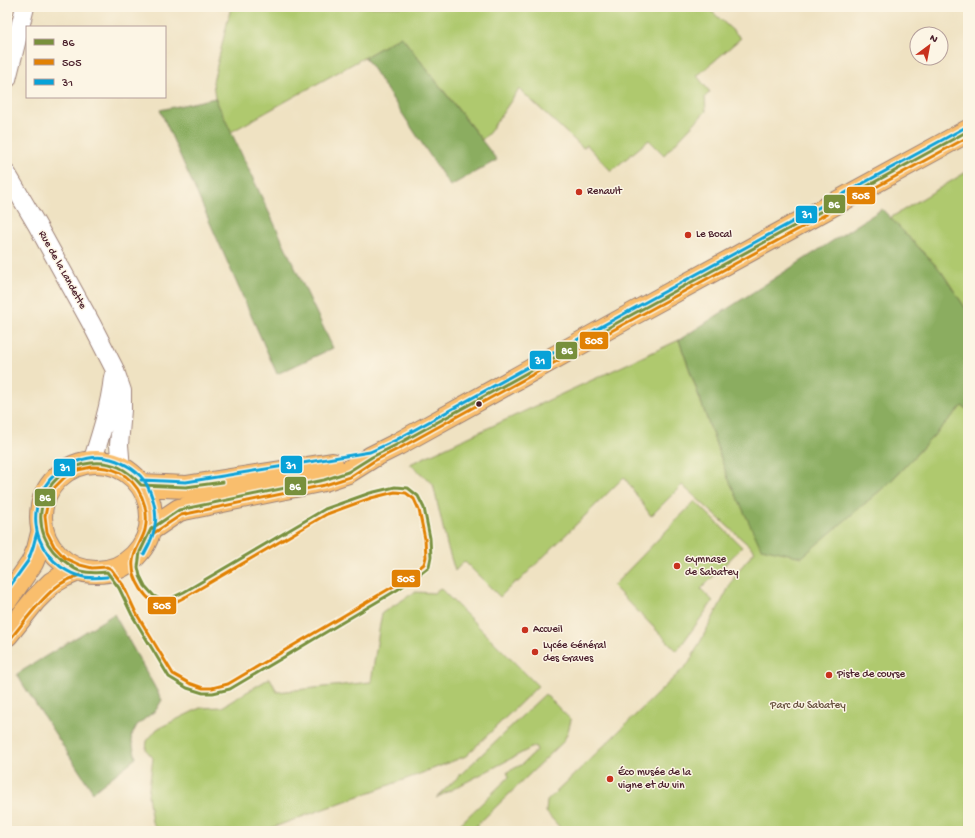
<svg xmlns="http://www.w3.org/2000/svg" width="975" height="838" viewBox="0 0 975 838" font-family="'Gochi Hand',sans-serif">
  <style>
    .green { fill: #afc96e; stroke: #7c744c }
    .forest { fill: #8bad61; stroke: #6a6646 }
    .lines { fill: none; stroke-linecap: round; stroke-linejoin: round }
    .street-casing { stroke: #9c8076; stroke-width: 20 }
    .primary-casing { stroke: #9c8076; stroke-width: 24 }
    .street { stroke: #fff; stroke-width: 18 }
    .primary { stroke: #f9be6d; stroke-width: 22 }
    .bus-1-casing { stroke: #fcf5e5; stroke-width: 6 }
    .bus-2-casing { stroke: #fcf5e5; stroke-width: 6 }
    .bus-3-casing { stroke: #fcf5e5; stroke-width: 6 }
    .bus-1 { stroke: #78903c; stroke-width: 3 }
    .bus-2 { stroke: #e18104; stroke-width: 3 }
    .bus-3 { stroke: #07a2d8; stroke-width: 3 }
    .poi-dot { fill: #c8321e; stroke: #fcf5e5; stroke-width: 1.5 }
    .bus-dot { fill: #4a1f2b; stroke: #fcf5e5; stroke-width: 1.5 }
    .labels { text-anchor: middle; dominant-baseline: central; stroke-width: 3; stroke-linejoin: round; paint-order: stroke }
    .poi-label { font-size: 11px; fill: #4a1f2b; stroke: #fcf5e5; text-anchor: start }
    .street-label { font-size: 11px; fill: #4a1f2b; stroke: #fcf5e5 }
    .park-label { font-size: 11px; fill: #68523f; stroke: #fcf5e5 }
    .line-badge { stroke: #fcf5e5; stroke-width: 1.5 }
    .badge-label { font-size: 11px; text-anchor: middle; font-weight: bold; fill: #fff }
  </style>
  <rect width="100%" height="100%" fill="#fcf5e5"/>
  <filter id="ink" filterUnits="userSpaceOnUse"><feTurbulence type="fractalNoise" baseFrequency=".025" numOctaves="2"/><feDisplacementMap in="SourceGraphic" scale="8" xChannelSelector="R" yChannelSelector="G"/><feConvolveMatrix kernelMatrix="1 2 1 2 8 2 1 2 1" color-interpolation-filters="sRGB"/></filter>
  <filter id="wash" filterUnits="userSpaceOnUse"><feTurbulence type="fractalNoise" baseFrequency=".012" numOctaves="4" result="noise"/><feDisplacementMap in="SourceGraphic" scale="16" xChannelSelector="R" yChannelSelector="G"/><feGaussianBlur stdDeviation="0.9" result="paint"/><feColorMatrix in="noise" values="0 0 0 0 0 0 0 0 0 0 0 0 0 0 0 0 0 1.4 0 .05"/><feComposite in="paint" operator="in"/></filter>
  <g filter="url(#wash)">
    <rect width="100%" height="100%" fill="#efe2c2"/>
    <path class="green" d="M231,7H707L741,38L697,76L710,92L705,97L706,111L664,155L649,140L611,171L587,145L583,148L519,89L489,133L482,140L401,36L365,57L231,132L215,98L213,82Z
      M968,171V312L941,271L890,218Z
      M679,340L728,478L813,547L889,483L962,406L968,410V831H563L546,812L547,801L689,663L737,572L755,551L682,485L651,516L624,477L518,582H515L500,597L464,561L455,571L447,545L433,484L410,464Z
      M695,501L742,547L701,589L713,601L677,651L613,586Z
      M440,588L538,686L466,756L417,775L263,831H158L152,822L148,795L153,758L146,750L147,741L157,729L200,708L222,707L270,678L277,692L371,682L380,624L382,613L415,592L434,593Z
      M545,694L571,720C569,729 567,735 563,742L471,831H455L454,830L509,777L507,772L521,765L537,750L535,746L436,798Z"/>
    <path class="forest" d="M401,36L497,160L450,186L365,57Z
      M215,98L333,348L277,374L160,110Z
      M882,209L941,271L968,312V410L962,406L889,483L802,557L761,548L728,478L679,340Z
      M114,614L162,700L156,710L137,725L131,737L136,758L93,792L22,683L17,674Z"/>
  </g>
  <g filter="url(#ink)">
    <g class="lines">
      <defs>
        <path id="street" d="M7,79L25,7
          M7,174L37,225L91,323L114,368L122,391V410L119,445L121,468
          M92,462C101,434 110,406 113,377"/>
        <path id="primary" d="M41 517a55 55 0 1 1 110 0a55 55 0 1 1-110 0Z
          M141,485L186,487L332,464
          M151,529L179,510L324,480L348,472L372,457L398,444L633,314L968,131
          M7,599L32,563L38,549L42,533
          M7,635L35,600L52,583L64,576L78,570"/>
      </defs>
      <use href="#street" class="street-casing"/>
      <use href="#primary" class="primary-casing"/>
      <use href="#street" class="street"/>
      <use href="#primary" class="primary"/>
      <defs>
        <path id="bus-1" d="M141,485L186,487L223,482
          M151,529L179,510L324,480L348,472L372,457L398,444L633,314L968,131
          M107,572L119,588L132,615L169,677L187,688L203,693H213L230,689L397,590L415,578L429,567L431,557L430,538L424,508L418,496L408,488L395,487L370,493L325,509L184,592L165,601L154,596L145,586L140,576L138,567L140,552L151,529
          M107,572C98,573 88,573 80,571C75,570 71,566 67,563C22,535 38,468 91,463C113,461 127,469 141,485"/>
        <path id="bus-2" d="M92,467C101,467 111,468 119,472C140,483 150,508 145,530C142,541 134,550 133,561C131,578 146,604 164,606C169,606 181,599 187,596L327,514L371,498L395,492L406,493L414,499L419,510L425,539L426,557L424,564L412,574L394,586L228,684L212,688H203L189,683L173,674L136,613L123,585L111,569L107,567L92,568L80,565L65,558L54,546L47,532L45,516L48,502L54,488L65,477L78,470Z
          M154,533L181,515L325,485L350,477L374,461L400,448L635,318L968,137
          M11,638C25,621 38,602 55,588C62,582 71,578 80,575"/>
        <path id="bus-3" d="M141,480L186,482L370,452L396,440L631,310L966,127
          M107,577C98,578 89,579 80,576C73,575 67,571 61,567C20,537 31,476 78,461C89,457 100,456 111,459C125,463 140,472 147,485C160,511 158,530 144,554
          M7,590L28,561L33,547L37,532"/>
      </defs>
      <use href="#bus-1" class="bus-1-casing"/>
      <use href="#bus-2" class="bus-2-casing"/>
      <use href="#bus-3" class="bus-3-casing"/>
      <use href="#bus-1" class="bus-1"/>
      <use href="#bus-2" class="bus-2"/>
      <use href="#bus-3" class="bus-3"/>
    </g>
  </g>
  <g class="poi-dot">
    <circle cx="579" cy="192" r="4"/>
    <circle cx="688" cy="235" r="4"/>
    <circle cx="677" cy="566" r="4"/>
    <circle cx="525" cy="630" r="4"/>
    <circle cx="535" cy="652" r="4"/>
    <circle cx="829" cy="675" r="4"/>
    <circle cx="610" cy="779" r="4"/>
  </g>
  <circle class="bus-dot" cx="479" cy="404" r="3.5"/>
  <g class="labels">
    <g class="poi-label">
      <text x="587" y="192">Renault</text>
      <text x="696" y="235">Le Bocal</text>
      <text x="685" y="560">Gymnase<tspan x="685" dy="13">de Sabatey</tspan></text>
      <text x="533" y="630">Accueil</text>
      <text x="543" y="646">Lycée Général<tspan x="543" dy="13">des Graves</tspan></text>
      <text x="837" y="675">Piste de course</text>
      <text x="618" y="773">Éco musée de la<tspan x="618" dy="13">vigne et du vin</tspan></text>
    </g>
    <g class="street-label">
      <text transform="translate(62 270) rotate(61)">Rue de la Landette</text>
    </g>
    <g class="park-label">
      <text x="808" y="706">Parc du Sabatey</text>
    </g>
  </g>
  <g class="line-badge">
    <rect x="846" y="186" width="30" height="19" rx="4" fill="#e18104"/>
    <rect x="823" y="194" width="23" height="20" rx="4" fill="#78903c"/>
    <rect x="795" y="205" width="23" height="19" rx="4" fill="#07a2d8"/>
    <rect x="579" y="331" width="30" height="19" rx="4" fill="#e18104"/>
    <rect x="555" y="341" width="23" height="19" rx="4" fill="#78903c"/>
    <rect x="529" y="350" width="23" height="20" rx="4" fill="#07a2d8"/>
    <rect x="280" y="455" width="23" height="19" rx="4" fill="#07a2d8"/>
    <rect x="53" y="458" width="23" height="19" rx="4" fill="#07a2d8"/>
    <rect x="284" y="476" width="23" height="20" rx="4" fill="#78903c"/>
    <rect x="34" y="488" width="22" height="19" rx="4" fill="#78903c"/>
    <rect x="391" y="569" width="30" height="19" rx="4" fill="#e18104"/>
    <rect x="147" y="596" width="30" height="19" rx="4" fill="#e18104"/>
  </g>
  <g class="badge-label">
    <text x="861" y="199">505</text>
    <text x="834" y="208">86</text>
    <text x="807" y="218">31</text>
    <text x="594" y="344">505</text>
    <text x="567" y="354">86</text>
    <text x="540" y="364">31</text>
    <text x="291" y="469">31</text>
    <text x="65" y="471">31</text>
    <text x="295" y="490">86</text>
    <text x="45" y="501">86</text>
    <text x="406" y="582">505</text>
    <text x="162" y="609">505</text>
  </g>
  <rect width="975" height="838" fill="none" stroke="#fcf5e5" stroke-width="24"/>
  <rect x="26" y="26" width="140" height="72" fill="#fcf5e5" stroke="#b59f9b"/>
  <rect x="34" y="39" width="20" height="6" fill="#78903c" stroke="#b59f9b"/>
  <text x="62" y="46" font-size="12" fill="#4a1f2b">86</text>
  <rect x="34" y="59" width="20" height="6" fill="#e18104" stroke="#b59f9b"/>
  <text x="62" y="66" font-size="12" fill="#4a1f2b">505</text>
  <rect x="34" y="79" width="20" height="6" fill="#07a2d8" stroke="#b59f9b"/>
  <text x="62" y="86" font-size="12" fill="#4a1f2b">31</text>
  <g transform="translate(929 46) rotate(32)"><circle r="19" fill="#fcf5e5" stroke="#b59f9b"/>
  <path d="M0-3L7 15L0 10L-7 15Z" fill="#c8321e"/>
  <text y="-6" font-size="11" font-weight="bold" text-anchor="middle" fill="#4a1f2b">N</text>
  </g>
</svg>
